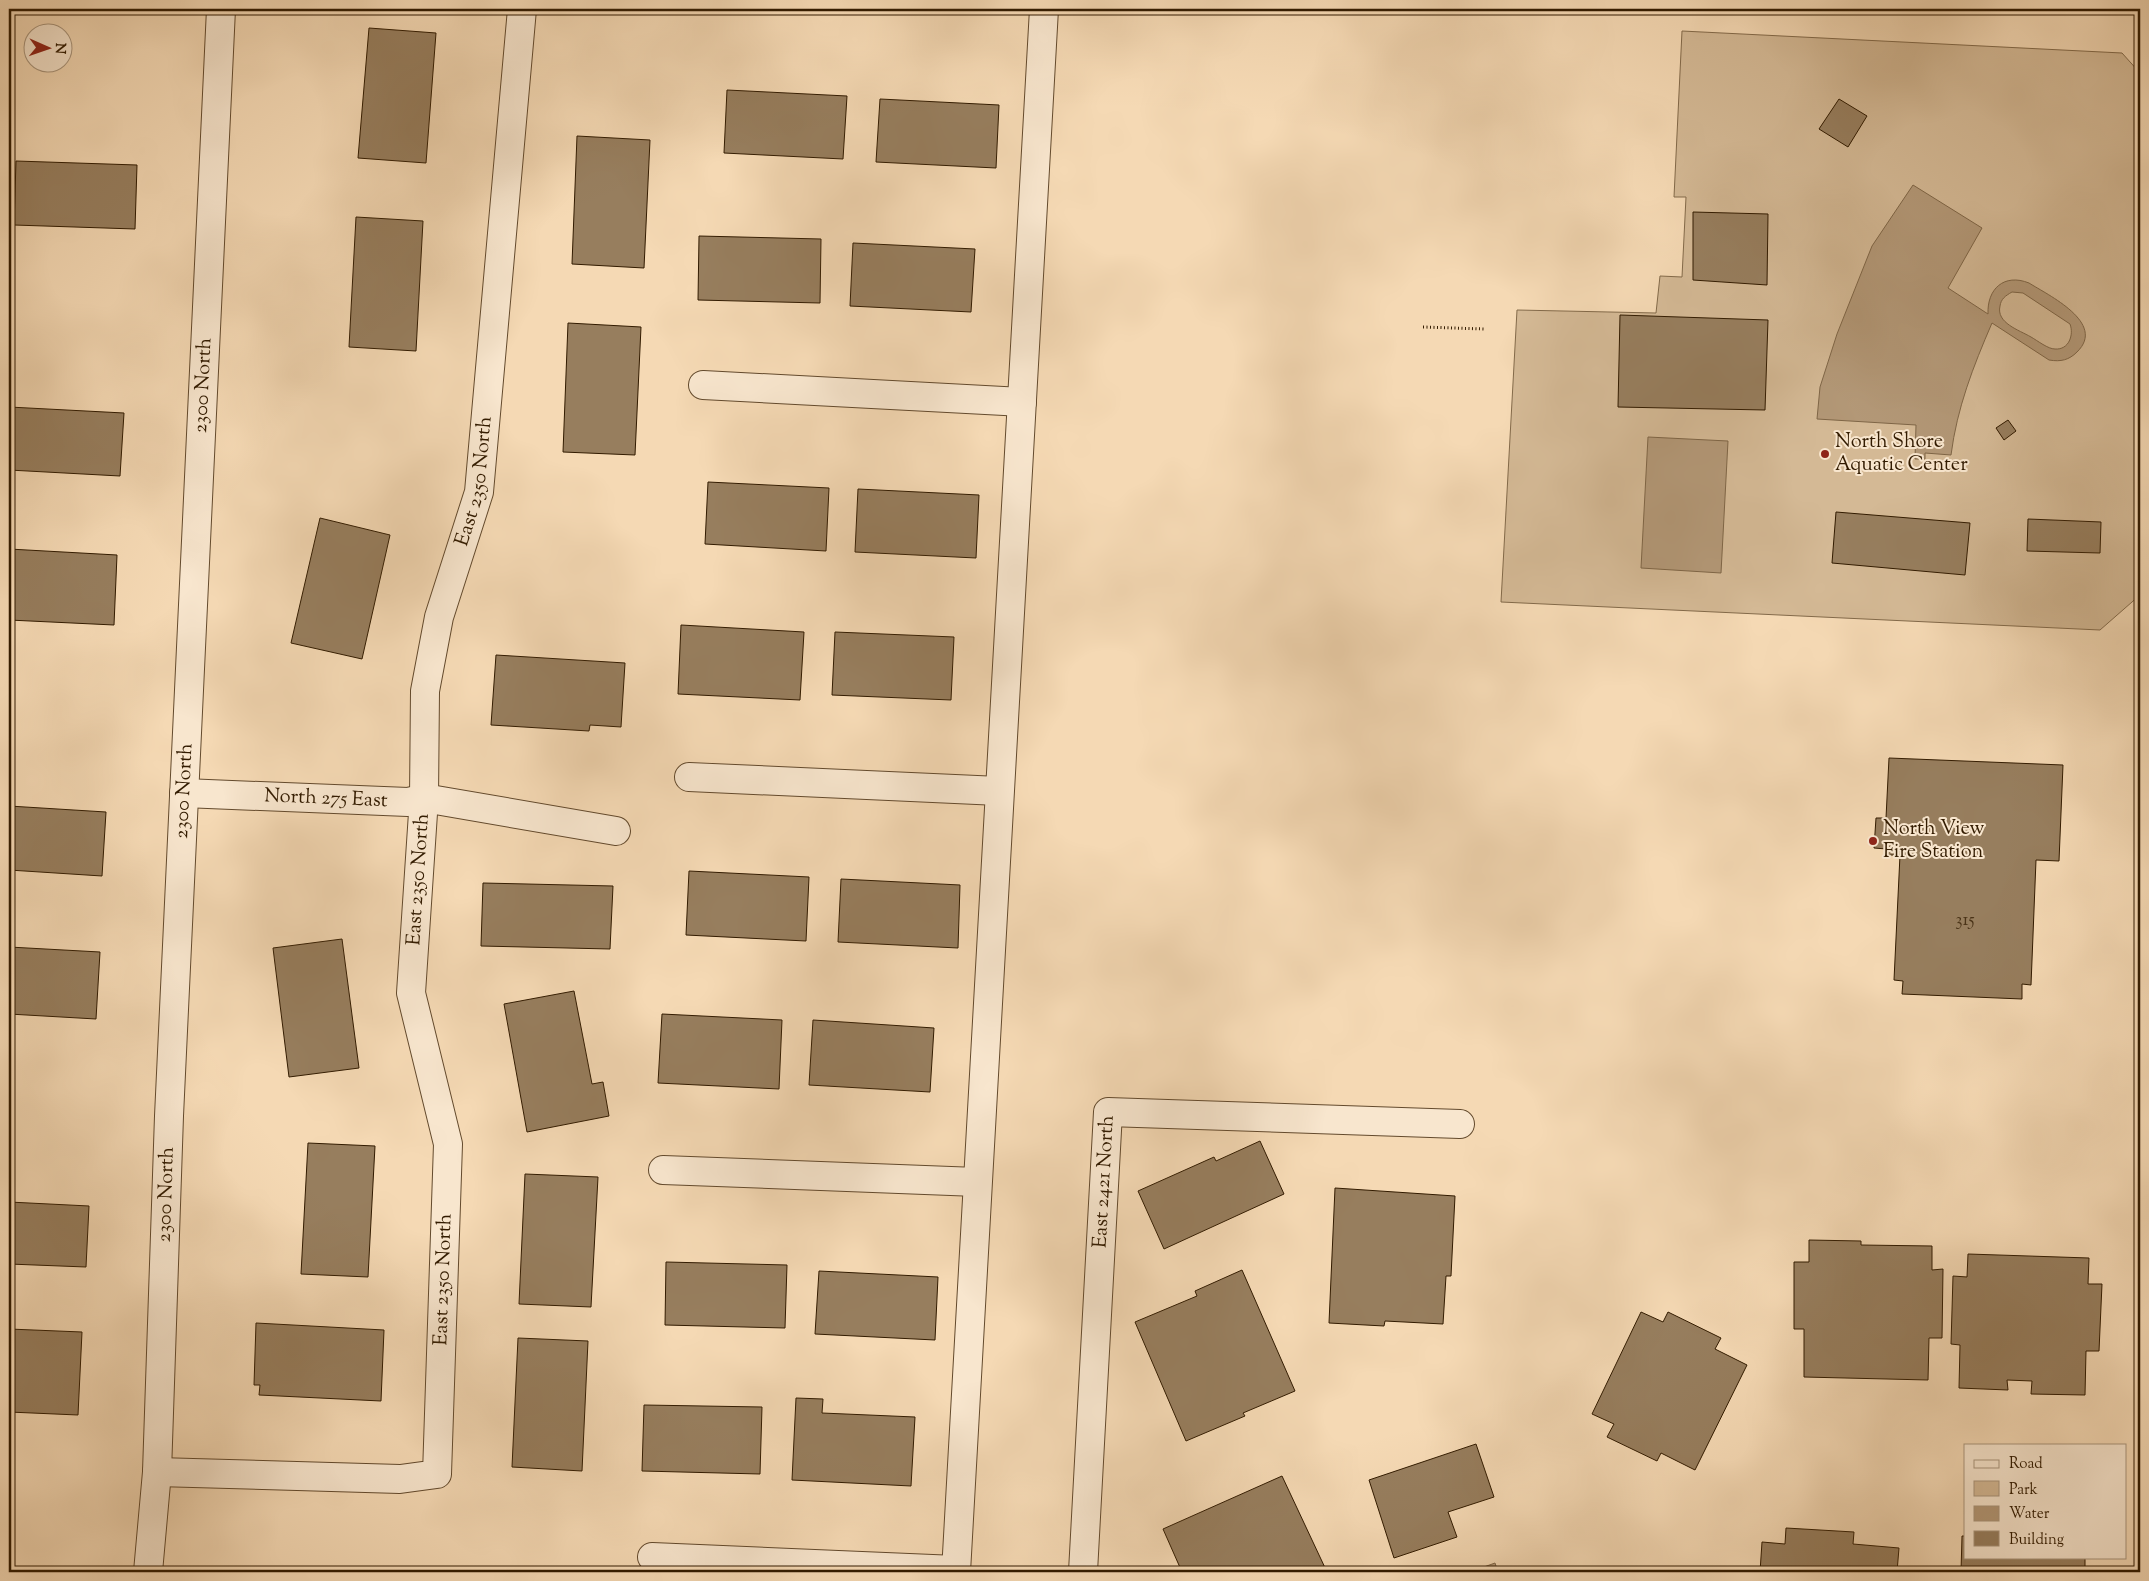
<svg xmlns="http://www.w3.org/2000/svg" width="2149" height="1581" viewBox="0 0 2149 1581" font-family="'Sorts Mill Goudy',serif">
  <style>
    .green { fill: #d4b995; stroke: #836a4a }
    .water { fill: #b39877; stroke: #7f6647; fill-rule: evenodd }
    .building { fill: #977e5e; stroke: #321b00 }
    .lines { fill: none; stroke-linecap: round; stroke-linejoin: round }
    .minor-casing { stroke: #634a2d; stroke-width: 30 }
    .path { stroke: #321b00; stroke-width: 3; stroke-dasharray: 1 2.5; stroke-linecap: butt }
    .minor { stroke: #f8e6ce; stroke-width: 28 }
    .poi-dot { fill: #8f2418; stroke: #f8e6ce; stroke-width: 2 }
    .labels { text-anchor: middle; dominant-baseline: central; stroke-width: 4; stroke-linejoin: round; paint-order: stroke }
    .number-label { font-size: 18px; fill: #4b3418 }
    .street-label { font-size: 20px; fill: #321b00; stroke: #f8e6ce }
    .poi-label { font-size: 20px; fill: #321b00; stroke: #f8e6ce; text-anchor: start }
  </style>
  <rect width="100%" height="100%" fill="#f5d9b4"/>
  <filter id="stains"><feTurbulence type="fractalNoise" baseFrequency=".004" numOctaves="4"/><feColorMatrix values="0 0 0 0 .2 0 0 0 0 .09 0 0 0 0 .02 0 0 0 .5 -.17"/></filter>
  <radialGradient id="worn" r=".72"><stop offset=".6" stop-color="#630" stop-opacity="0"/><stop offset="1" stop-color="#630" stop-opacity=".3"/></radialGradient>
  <path class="green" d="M1682,31L2122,53L2140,73V595L2100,630L1501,602L1517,310L1656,313L1660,276L1682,277L1686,197H1674Z"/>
  <path class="water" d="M1913,185L1982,228L1948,288L1988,314C1987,289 2004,273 2029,283C2048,295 2107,323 2077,352C2069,360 2061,362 2049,360L1992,323C1973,367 1957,408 1951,455L1925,453V459H1915L1916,425L1817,419L1820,387L1837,334L1872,246ZM2012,292L2023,293L2070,324C2074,335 2069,350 2055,349C2048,349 2038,341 2031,337C2019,330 1996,323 2000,306C2001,299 2005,296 2012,292Z
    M1648,437L1728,441L1721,573L1641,568Z
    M1495,1563L1498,1572H1470Z"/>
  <path class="building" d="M369,28L436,33L426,163L358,158Z
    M727,90L847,96L843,159L724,153Z
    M880,99L999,105L996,168L876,162Z
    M1839,99L1867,116L1848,147L1819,129Z
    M577,136L650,140L644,268L572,264Z
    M16,161L137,165L135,229L14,225Z
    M1693,212L1768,214L1767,285L1693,280Z
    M356,217L423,221L416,351L349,347Z
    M699,236L821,239L820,303L698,300Z
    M853,243L975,249L971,312L850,306Z
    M1620,315L1768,320L1765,410L1618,407Z
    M568,323L641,327L635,455L563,452Z
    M9,407L124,413L120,476L9,470Z
    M2008,420L2016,431L2004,440L1996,428Z
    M708,482L829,488L826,551L705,544Z
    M858,489L979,495L976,558L855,552Z
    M1836,512L1970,523L1965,575L1832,563Z
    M320,518L390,535L362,659L291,643Z
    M2028,519L2101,522L2100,553L2027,551Z
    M9,549L117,555L114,625L9,620Z
    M681,625L804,632L800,700L678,694Z
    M835,632L954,637L951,700L832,695Z
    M496,655L625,663L621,727L590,725L589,731L491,725Z
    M1889,758L2063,765L2059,861L2036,860L2031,985L2022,984V999L1902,994L1903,981L1894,980L1900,855H1889L1887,849L1874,848L1876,818H1886Z
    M9,806L106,812L102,876L9,870Z
    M689,871L809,877L806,941L686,935Z
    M841,879L960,885L958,948L838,942Z
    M483,883L613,886L610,949L481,946Z
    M342,939L359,1068L289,1077L273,948Z
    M9,947L100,952L96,1019L9,1014Z
    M574,991L592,1084L603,1082L609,1116L527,1132L504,1004Z
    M662,1014L782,1020L779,1089L658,1083Z
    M813,1020L934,1028L930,1092L809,1085Z
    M1260,1141L1284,1194L1164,1249L1138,1191L1214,1157L1216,1161Z
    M308,1143L375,1146L368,1277L301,1274Z
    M525,1174L598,1177L591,1307L519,1304Z
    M1335,1188L1455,1196L1451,1276H1446L1443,1324L1385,1321L1384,1326L1329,1323Z
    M9,1202L89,1206L86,1267L9,1264Z
    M1809,1240L1861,1241V1245L1932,1246V1270L1943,1269L1942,1338H1929L1928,1380L1804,1377V1329H1794V1262H1809Z
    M1968,1254L2089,1258L2088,1284H2102L2099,1351H2086L2085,1395L2031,1394L2032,1381L2007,1380L2008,1390L1959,1388L1960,1345L1951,1344L1953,1276L1967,1277Z
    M666,1262L787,1265L785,1328L665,1325Z
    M1242,1270L1295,1391L1243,1413L1245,1416L1186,1441L1135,1322L1197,1296L1195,1291Z
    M819,1271L938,1277L935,1340L815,1334Z
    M1641,1312L1663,1322L1668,1312L1721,1338L1715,1349L1747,1365L1695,1470L1661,1453L1657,1461L1607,1437L1614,1424L1592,1414Z
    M256,1323L384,1330L381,1401L259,1395L260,1385H254Z
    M9,1329L82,1332L78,1415L9,1412Z
    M518,1338L588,1341L582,1471L512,1467Z
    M796,1398L823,1399L822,1413L915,1417L911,1486L792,1480Z
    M644,1405L762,1407L760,1474L642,1471Z
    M1476,1444L1494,1497L1448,1512L1457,1537L1394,1558L1369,1480Z
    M1282,1476L1327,1572H1182L1163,1529Z
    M1786,1528L1854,1532L1853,1544L1899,1548L1897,1572H1760L1762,1542L1785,1544Z
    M1962,1536H1965V1557H2085V1572H1961Z"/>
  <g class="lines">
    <defs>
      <g id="minor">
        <path d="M703,385L1022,402"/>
        <path d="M689,777L999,791"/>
        <path id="s1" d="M184,793L408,802L424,798L616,831"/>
        <path d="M663,1170L977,1182"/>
        <path id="s2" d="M157,1472L400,1479L437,1474L448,1144L411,993L424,798L425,691L439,617L479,492L522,9"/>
        <path d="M652,1557L956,1570"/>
        <path id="s3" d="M148,1572L157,1472L169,1116L221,9"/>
        <path d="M956,1572L1044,9"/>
        <path id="s4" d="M1083,1572L1108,1112L1460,1124"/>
      </g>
    </defs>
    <use href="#minor" class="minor-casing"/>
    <path class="path" d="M1423,327L1484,329"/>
    <use href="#minor" class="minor"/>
  </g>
  <g class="poi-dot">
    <circle cx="1825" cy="454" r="5"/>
    <circle cx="1873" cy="841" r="5"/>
  </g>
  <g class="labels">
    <g class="number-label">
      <text x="1965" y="921">315</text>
    </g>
    <g class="street-label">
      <text stroke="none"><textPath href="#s3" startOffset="1188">2300 North</textPath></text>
      <text stroke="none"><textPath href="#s2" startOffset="1285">East 2350 North</textPath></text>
      <text stroke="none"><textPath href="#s3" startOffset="782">2300 North</textPath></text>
      <text stroke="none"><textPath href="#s1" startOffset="142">North 275 East</textPath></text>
      <text stroke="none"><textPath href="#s2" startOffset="880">East 2350 North</textPath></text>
      <text stroke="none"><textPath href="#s4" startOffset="391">East 2421 North</textPath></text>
      <text stroke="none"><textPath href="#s3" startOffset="378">2300 North</textPath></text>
      <text stroke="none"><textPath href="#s2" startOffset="475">East 2350 North</textPath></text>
    </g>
    <g class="poi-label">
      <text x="1835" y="442">North Shore<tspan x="1835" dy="23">Aquatic Center</tspan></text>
      <text x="1883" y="829">North View<tspan x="1883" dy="23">Fire Station</tspan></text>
    </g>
  </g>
  <rect width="2149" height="1581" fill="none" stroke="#f5d9b4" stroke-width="30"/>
  <rect x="10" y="10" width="2129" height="1561" fill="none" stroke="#321b00" stroke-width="2.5"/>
  <rect x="15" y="15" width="2119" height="1551" fill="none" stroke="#321b00"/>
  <rect x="1964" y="1444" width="162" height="115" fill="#f8e6ce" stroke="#a9957c"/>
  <rect x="1974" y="1460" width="25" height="8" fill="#f8e6ce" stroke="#a9957c"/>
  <text x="2009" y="1468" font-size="15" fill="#321b00">Road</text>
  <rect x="1974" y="1481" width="25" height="15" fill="#d4b995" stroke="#a9957c"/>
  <text x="2009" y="1494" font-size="15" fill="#321b00">Park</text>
  <rect x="1974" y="1506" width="25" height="15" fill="#b39877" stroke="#a9957c"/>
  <text x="2009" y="1518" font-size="15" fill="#321b00">Water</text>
  <rect x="1974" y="1531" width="25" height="15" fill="#977e5e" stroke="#a9957c"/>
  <text x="2009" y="1544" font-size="15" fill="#321b00">Building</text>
  <g transform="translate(48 48) rotate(92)"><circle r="24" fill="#f8e6ce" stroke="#a9957c"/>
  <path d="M0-4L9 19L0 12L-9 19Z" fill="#8f2418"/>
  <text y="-8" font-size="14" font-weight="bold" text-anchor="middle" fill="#321b00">N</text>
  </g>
  <rect width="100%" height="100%" filter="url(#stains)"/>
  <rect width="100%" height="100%" fill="url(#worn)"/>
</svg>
